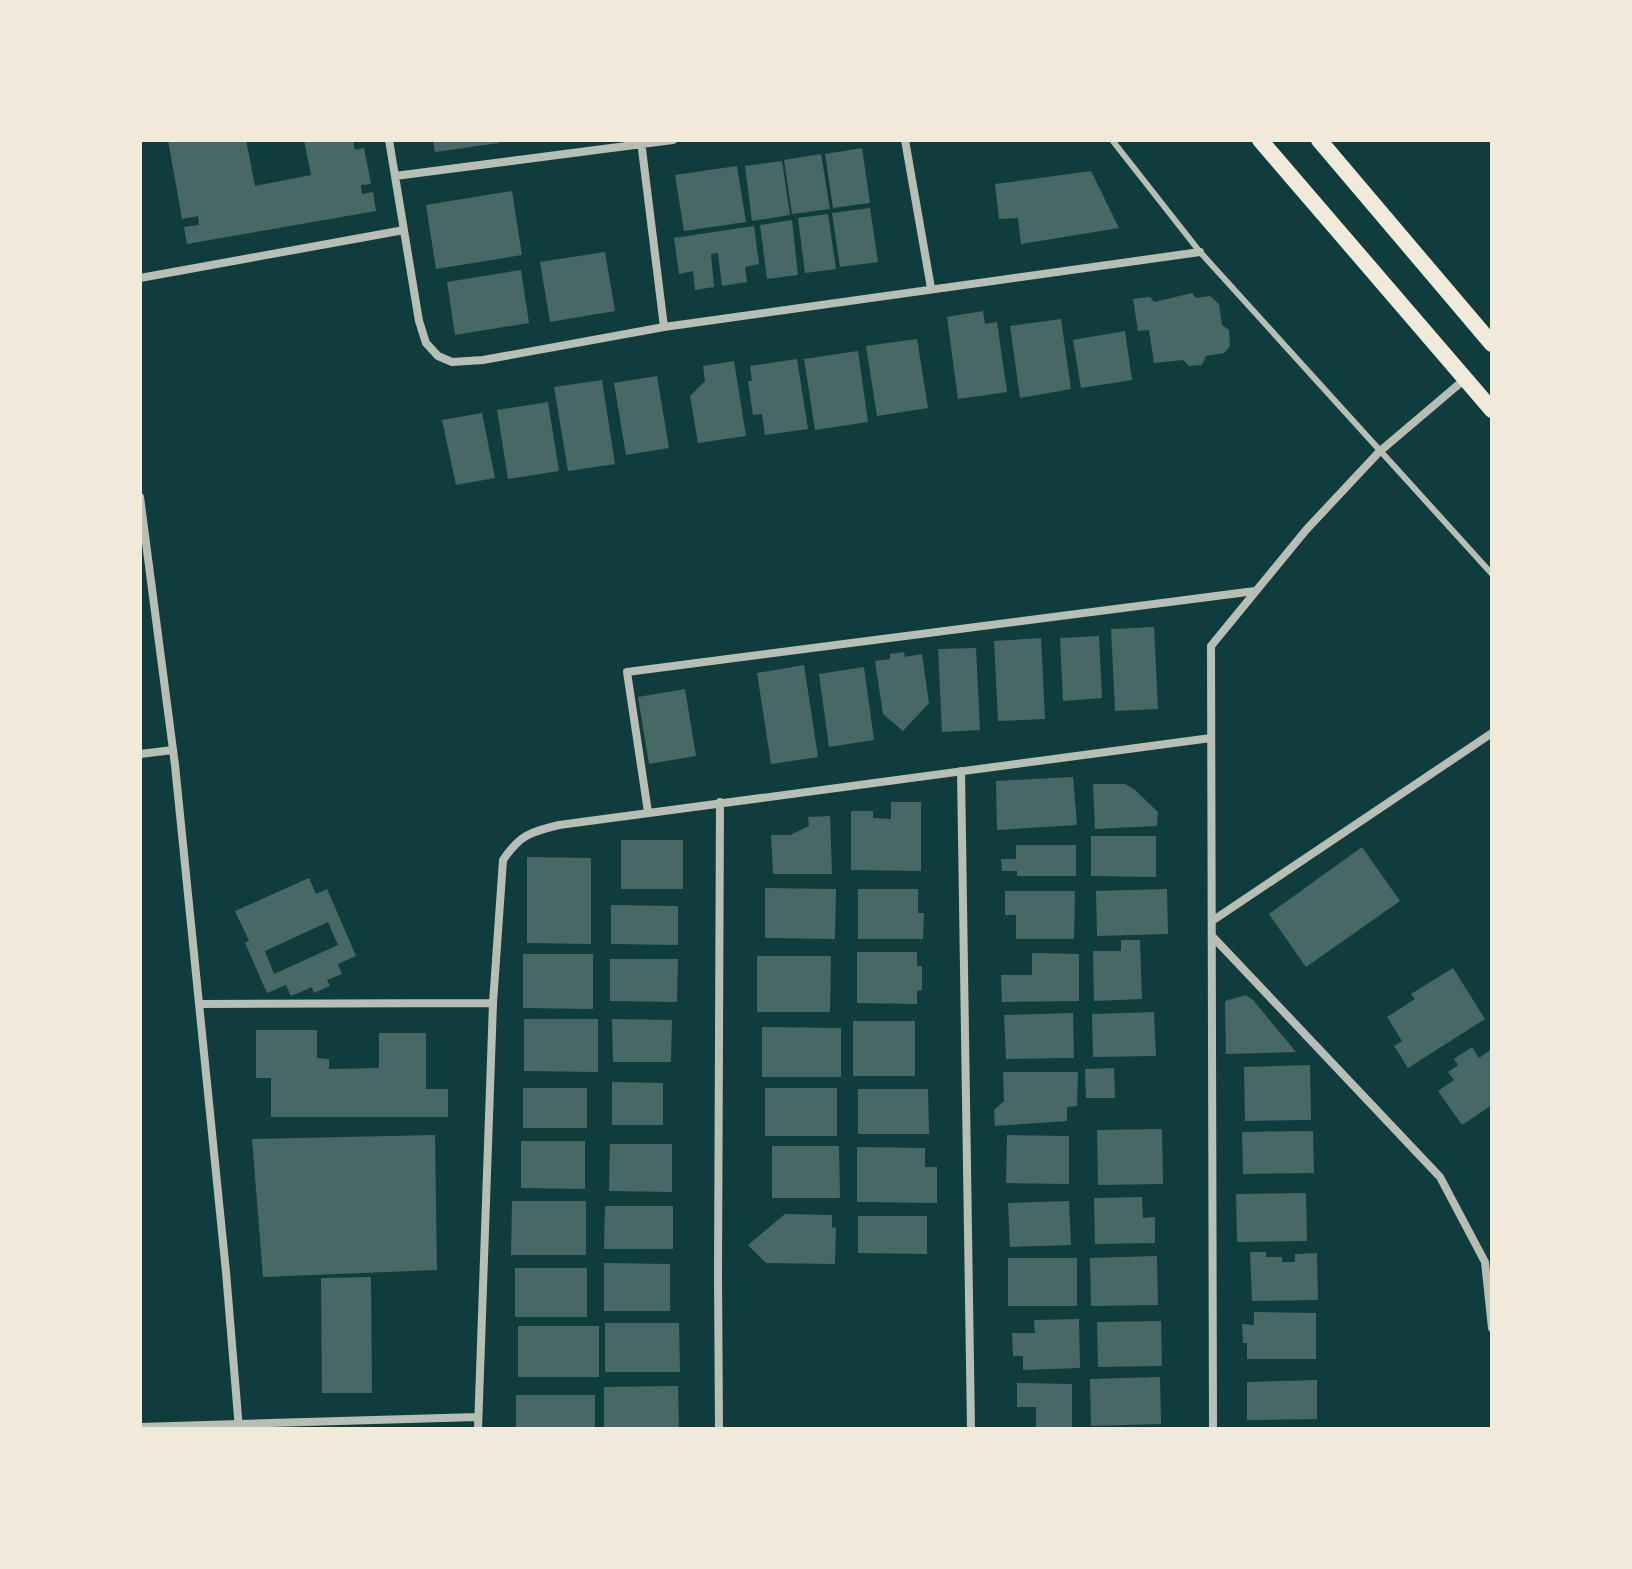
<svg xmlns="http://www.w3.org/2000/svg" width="1632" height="1569" viewBox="0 0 1632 1569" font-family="'Crimson Pro',serif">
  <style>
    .building { fill: #486865; fill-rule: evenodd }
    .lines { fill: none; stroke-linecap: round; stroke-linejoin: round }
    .service { stroke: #b8beb3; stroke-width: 6 }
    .minor { stroke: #b8beb3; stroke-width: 8 }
    .secondary { stroke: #f1e9da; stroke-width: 16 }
  </style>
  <rect width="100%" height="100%" fill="#0f3d3e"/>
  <path class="building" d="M168,140H246L255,186L311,175L304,140H353L355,150L364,148L371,184L361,185L362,194L373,192L376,211L187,244L184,227L199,225L198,216L182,219Z
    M433,140H498L499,143L435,152Z
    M862,148L870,203L833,208L825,154Z
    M821,154L830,209L792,214L784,160Z
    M782,161L790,215L752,221L745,166Z
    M737,166L746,222L684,231L675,175Z
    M1091,171L1119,228L1021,244L1018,218L999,219L995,184Z
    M512,191L522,255L436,269L426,205Z
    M870,208L878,262L840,267L832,213Z
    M828,214L836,269L805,273L798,218Z
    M792,220L798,275L767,279L760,225Z
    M754,226L759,264L745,267L747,282L722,286L718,253L711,254L714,287L695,290L693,271L679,274L674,238Z
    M605,252L615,311L550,322L540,262Z
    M521,270L529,323L455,335L447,282Z
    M1192,293L1196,298L1210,296L1219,304L1222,325L1229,330L1230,346L1224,353L1206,356L1202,365L1189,366L1183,360L1154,363L1149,330L1138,331L1133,299L1150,297L1154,302Z
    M983,311L985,324L997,322L1007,392L958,399L947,317Z
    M1061,319L1071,389L1020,398L1010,326Z
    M1125,331L1132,380L1081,388L1073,340Z
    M917,339L928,408L877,416L866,346Z
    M858,351L868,422L815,430L804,359Z
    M797,359L808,429L765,435L762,414L753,415L748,381H752L750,366Z
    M734,361L746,436L698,443L690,396L705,381L703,366Z
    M657,376L669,448L626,455L614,383Z
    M602,380L615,464L568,471L554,387Z
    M548,402L559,471L508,479L497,410Z
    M482,413L495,478L456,485L442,420Z
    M1154,627L1158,709L1115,711L1111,629Z
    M1099,636L1102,698L1063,701L1060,638Z
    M1041,638L1045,719L998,721L994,641Z
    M976,648L980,730L942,732L938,649Z
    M904,652L905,657L922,654L929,703L903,731L883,714L875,661L890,659V654Z
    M804,665L818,757L771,764L757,673Z
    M864,667L874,740L829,747L819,674Z
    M685,689L696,756L649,764L638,697Z
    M1073,777L1077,825L997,830L996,781Z
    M1093,784H1125L1135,790L1158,812L1157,826L1095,829Z
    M891,802H921V871L851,870V811H873V818L891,819Z
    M830,816L832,874H773L771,835H790L809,826L808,817Z
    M1091,836H1156V877L1091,876Z
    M621,840H683V889H621Z
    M1016,845H1076V876H1017V871H1002L1001,859H1016Z
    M1362,847L1400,901L1306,967L1269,914Z
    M527,857L591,858V944L527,943Z
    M309,878L316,894L327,889L356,956L338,964L342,974L327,980L330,986L314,993L312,987L291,996L286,985L267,993L245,943L249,941L235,911ZM328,922L338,945L274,974L265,951Z
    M765,888L836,889L835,939L765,938Z
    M858,889H918V913H924L923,939H858Z
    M1167,889L1168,934L1097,936L1096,891Z
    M1005,891H1075L1074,939H1016V915H1005Z
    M611,905L678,906V945L611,944Z
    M1121,940H1140L1142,999L1094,1001L1093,951H1121Z
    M857,952H917V966H922V990L917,991V1004L857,1003Z
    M1032,953L1079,954V1001L1002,1002L1001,975H1032Z
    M523,954H593V1009L523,1008Z
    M757,956H831L830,1012H757Z
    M610,959H678L677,1002L610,1001Z
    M1453,968L1485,1019L1408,1068L1394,1046L1402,1041L1387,1017L1415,999L1411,994Z
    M1246,995L1253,1000L1296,1052L1226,1054L1225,1001Z
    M1154,1012L1156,1056L1093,1057L1092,1014Z
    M1073,1013L1074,1058L1006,1059L1004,1015Z
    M524,1019H598V1072L524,1071Z
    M612,1019L672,1020L671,1062H613Z
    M853,1021H915V1076H853Z
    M762,1027L841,1028V1077H762Z
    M256,1030H317V1058L329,1059V1069L379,1068V1033H426V1089H448V1117H271V1078H256Z
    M1472,1047L1479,1058L1492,1049V1105L1462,1125L1438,1091L1454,1080L1448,1072L1458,1065L1454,1059Z
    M1310,1065L1311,1120L1245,1121L1244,1067Z
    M1114,1068L1115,1098H1086L1085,1069Z
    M1003,1072H1078L1077,1106L1067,1107V1121L995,1126L994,1110L1004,1101Z
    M612,1082L663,1083V1125H612Z
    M523,1088H587V1128H523Z
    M765,1088H837V1136H765Z
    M858,1089H928L929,1134H858Z
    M1162,1129L1163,1184L1098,1185L1097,1130Z
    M1313,1131L1314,1173L1243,1174L1242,1132Z
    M435,1135L437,1270L263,1277L252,1139Z
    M1007,1135L1069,1136V1184L1006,1183Z
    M521,1141H585V1189L521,1188Z
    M610,1144H672V1192L609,1191Z
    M772,1146H839L840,1198H772Z
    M857,1147L925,1148V1167H937V1203L857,1202Z
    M1306,1193L1307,1241L1237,1242L1236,1194Z
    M1142,1197L1143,1218L1155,1217V1243L1095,1244L1094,1198Z
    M512,1201H586V1255H511Z
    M1069,1201L1071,1245L1010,1247L1008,1203Z
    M605,1206H673V1249H604Z
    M785,1214L832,1215V1228L836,1227L835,1264L766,1263L748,1245Z
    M858,1216H927V1254L858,1253Z
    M1250,1252H1266V1257H1282V1262H1295V1254L1317,1253L1318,1300L1252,1301Z
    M1157,1256L1158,1305L1091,1306L1090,1258Z
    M1008,1258H1077V1306H1008Z
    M604,1263L670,1264V1311H604Z
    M515,1268H587V1317H515Z
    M371,1277L372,1393H322L321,1278Z
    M1254,1312L1316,1313V1359H1247V1343H1243L1242,1324L1254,1325Z
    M1079,1319L1080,1368L1023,1370V1356H1013L1012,1333H1035L1034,1320Z
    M1161,1321L1162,1366L1098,1367L1097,1322Z
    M605,1323H679L680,1372H605Z
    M518,1326H599V1377H518Z
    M1160,1377L1161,1424L1091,1426L1090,1379Z
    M1317,1380V1419L1247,1420V1382Z
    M1017,1383L1072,1384V1427H1036V1407H1017Z
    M678,1386L679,1429H604V1387Z
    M516,1395H595V1429H516Z"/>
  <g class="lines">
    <path class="service" d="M1112,140L1200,252L1492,574"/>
    <path class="minor" d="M389,140L419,321L426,343L438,356L452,362L483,360L664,327L1200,252
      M905,140L931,288
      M641,141L664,327
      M395,176L673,140
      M140,278L404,230
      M140,497L175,765L226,1272L239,1429
      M140,754L173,750
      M961,771L971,1429
      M648,812L627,672L1255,591
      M1212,921L1492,733
      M1212,936L1440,1177L1485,1262L1492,1328
      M200,1004L493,1003
      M140,1427L477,1417
      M478,1429L493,1003L503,860C520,835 530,832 559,825L1211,738
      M719,1429L718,1274L720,802
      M1213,1429L1211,646L1306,530L1379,452L1465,379"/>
    <path class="secondary" d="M1260,140L1492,410
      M1319,140L1492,344"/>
  </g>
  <rect width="1632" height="1569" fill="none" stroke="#f1e9da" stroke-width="284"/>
</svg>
